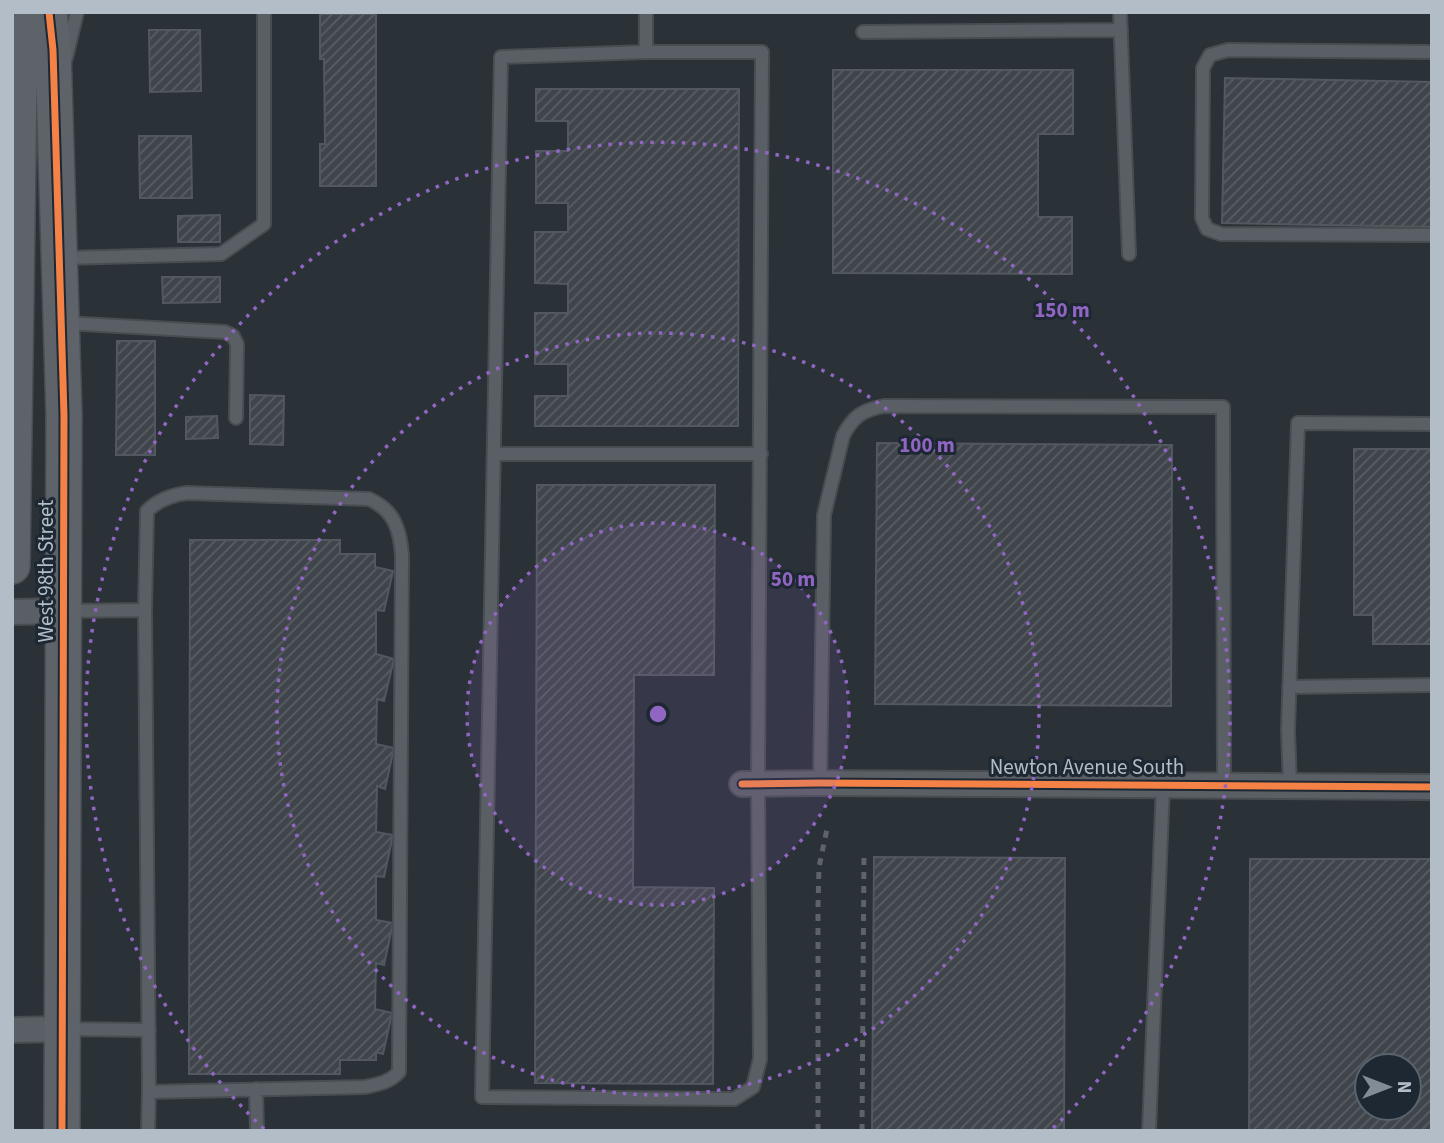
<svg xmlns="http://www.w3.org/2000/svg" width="1444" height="1143" viewBox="0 0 1444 1143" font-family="'Source Sans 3',sans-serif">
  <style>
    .building { fill: url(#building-hatch); stroke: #52585f; stroke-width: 2; fill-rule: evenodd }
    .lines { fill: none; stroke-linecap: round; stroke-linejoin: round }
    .lane-casing { stroke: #484d52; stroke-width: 16 }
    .street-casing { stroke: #484d52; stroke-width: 28 }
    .secondary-casing { stroke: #484d52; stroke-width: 38 }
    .lane { stroke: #5a5f65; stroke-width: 12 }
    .street { stroke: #5a5f65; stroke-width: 24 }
    .secondary { stroke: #5e636a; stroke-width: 35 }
    .rail { stroke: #5d6369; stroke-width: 5; stroke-dasharray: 7 7; stroke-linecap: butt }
    .cycleway-casing { stroke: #1d2832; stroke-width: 11 }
    .cycleway { stroke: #f48246; stroke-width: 7 }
    .ring { fill: none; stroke: #9166c3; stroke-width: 3.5; stroke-dasharray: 3.5 7 }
    .labels { text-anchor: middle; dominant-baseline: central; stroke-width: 6; stroke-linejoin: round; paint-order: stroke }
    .street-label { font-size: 21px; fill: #b3bdc8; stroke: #1d2832 }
    .centre { fill: #9166c3; stroke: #1d2832; stroke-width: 3.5 }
    .ring-label { font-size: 21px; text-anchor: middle; font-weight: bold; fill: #9166c3; stroke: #1d2832; stroke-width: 6; stroke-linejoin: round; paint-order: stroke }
  </style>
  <defs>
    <pattern id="building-hatch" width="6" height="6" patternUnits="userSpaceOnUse" patternTransform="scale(1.75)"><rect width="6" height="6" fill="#3f454a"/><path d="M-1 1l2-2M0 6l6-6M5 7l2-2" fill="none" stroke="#585e63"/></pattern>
  </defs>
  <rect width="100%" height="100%" fill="#2a3137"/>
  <path class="building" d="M320,14H376V186H320V144H325L324,59H320Z
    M149,30H200L201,91L150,92Z
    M833,70H1073V134H1038V217H1072V274L833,273Z
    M1225,78L1432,82V227L1222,223Z
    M536,89H739L738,426H535V396H568V364H535V313H568V284L535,283V232H568V203H536V151H568V121H536Z
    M139,136H191L192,198H140Z
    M220,215V242H178V216Z
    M162,277H220V302L163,303Z
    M117,341H155V455H116Z
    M250,395L284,396L283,445L250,444Z
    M217,416L218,438L186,439V417Z
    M877,443L1172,445L1171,706L875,704Z
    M1354,449H1432V644H1373V615H1354Z
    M537,485H715L714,675H634L633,887L714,888L713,1084L535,1083Z
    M190,540H340V554H375V567L393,571L384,611L376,610V654L394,659L384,701L377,699L376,744L394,748L385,789L377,786L376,832L393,835L384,877L376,876V920L393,923L384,965L376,963L375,1009L392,1013L383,1054L376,1052V1060H340V1074H189Z
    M874,857L1065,858L1064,1131H872Z
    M1250,859H1432V1131H1249ZM1367,1066H1409V1108H1367Z"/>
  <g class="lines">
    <defs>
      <path id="lane" d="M646,12V52L501,57L482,1097L734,1099L753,1087L760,1059L758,783L762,52H646
        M1120,12L1129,254
        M863,32L1121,30
        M1432,52L1228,50L1210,55L1203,68L1202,218L1207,229L1221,234L1432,235
        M66,58L77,12
        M63,258L221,254L264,224V12
        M65,323L225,332L233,336L237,344L236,418
        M494,454H761
        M64,611L145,610L147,511C158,500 172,495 187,493L369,499C394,510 400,529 402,555L399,1072C390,1082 379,1084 365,1087L149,1092L145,610
        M1289,687L1432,685
        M820,783L824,515L843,436C853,416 863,410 884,406L1223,407L1224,786
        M1290,786L1288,730L1298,423L1432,424
        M65,1029L149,1030
        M256,1089L257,1131
        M148,1131L149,1092
        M1149,1131L1163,785"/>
      <path id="street" d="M12,612L64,611
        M742,784L820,783L1432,787
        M12,1030L63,1029"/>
      <path id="secondary" d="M49,12L53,50L64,415L62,1131
        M12,566L19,84L21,48L26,12"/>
    </defs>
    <use href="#lane" class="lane-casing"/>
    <use href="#street" class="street-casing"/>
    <use href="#secondary" class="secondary-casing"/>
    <use href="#lane" class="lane"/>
    <use href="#street" class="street"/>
    <use href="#secondary" class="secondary"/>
    <path class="rail" d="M818,1131V906L819,867L827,829
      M862,1131L864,853"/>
    <defs>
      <path id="cycleway" d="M49,12L53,50L64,415L62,1131
        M742,784L820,783L1432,787"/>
    </defs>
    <use href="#cycleway" class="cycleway-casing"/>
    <use href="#cycleway" class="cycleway"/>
  </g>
  <circle cx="658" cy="714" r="191" fill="#9166c3" fill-opacity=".12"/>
  <g class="ring">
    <circle cx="658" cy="714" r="191"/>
    <circle cx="658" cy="714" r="381"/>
    <path d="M264 1129A572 572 0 1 1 1052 1129"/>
  </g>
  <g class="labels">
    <g class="street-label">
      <text transform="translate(46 571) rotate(-90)">West 98th Street</text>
      <text x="1087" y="767">Newton Avenue South</text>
    </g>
  </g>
  <circle cx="658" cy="714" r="10" class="centre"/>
  <g class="ring-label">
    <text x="1062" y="317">150 m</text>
    <text x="927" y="452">100 m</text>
    <text x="793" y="586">50 m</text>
  </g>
  <rect width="1444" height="1143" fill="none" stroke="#b3bdc8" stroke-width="28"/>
  <g transform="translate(1388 1087) rotate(90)"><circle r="33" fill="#1d2832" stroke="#59646e" stroke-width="2"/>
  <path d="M0-5L12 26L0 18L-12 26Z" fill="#838c95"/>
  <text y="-10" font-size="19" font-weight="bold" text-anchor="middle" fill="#b3bdc8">N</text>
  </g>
</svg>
